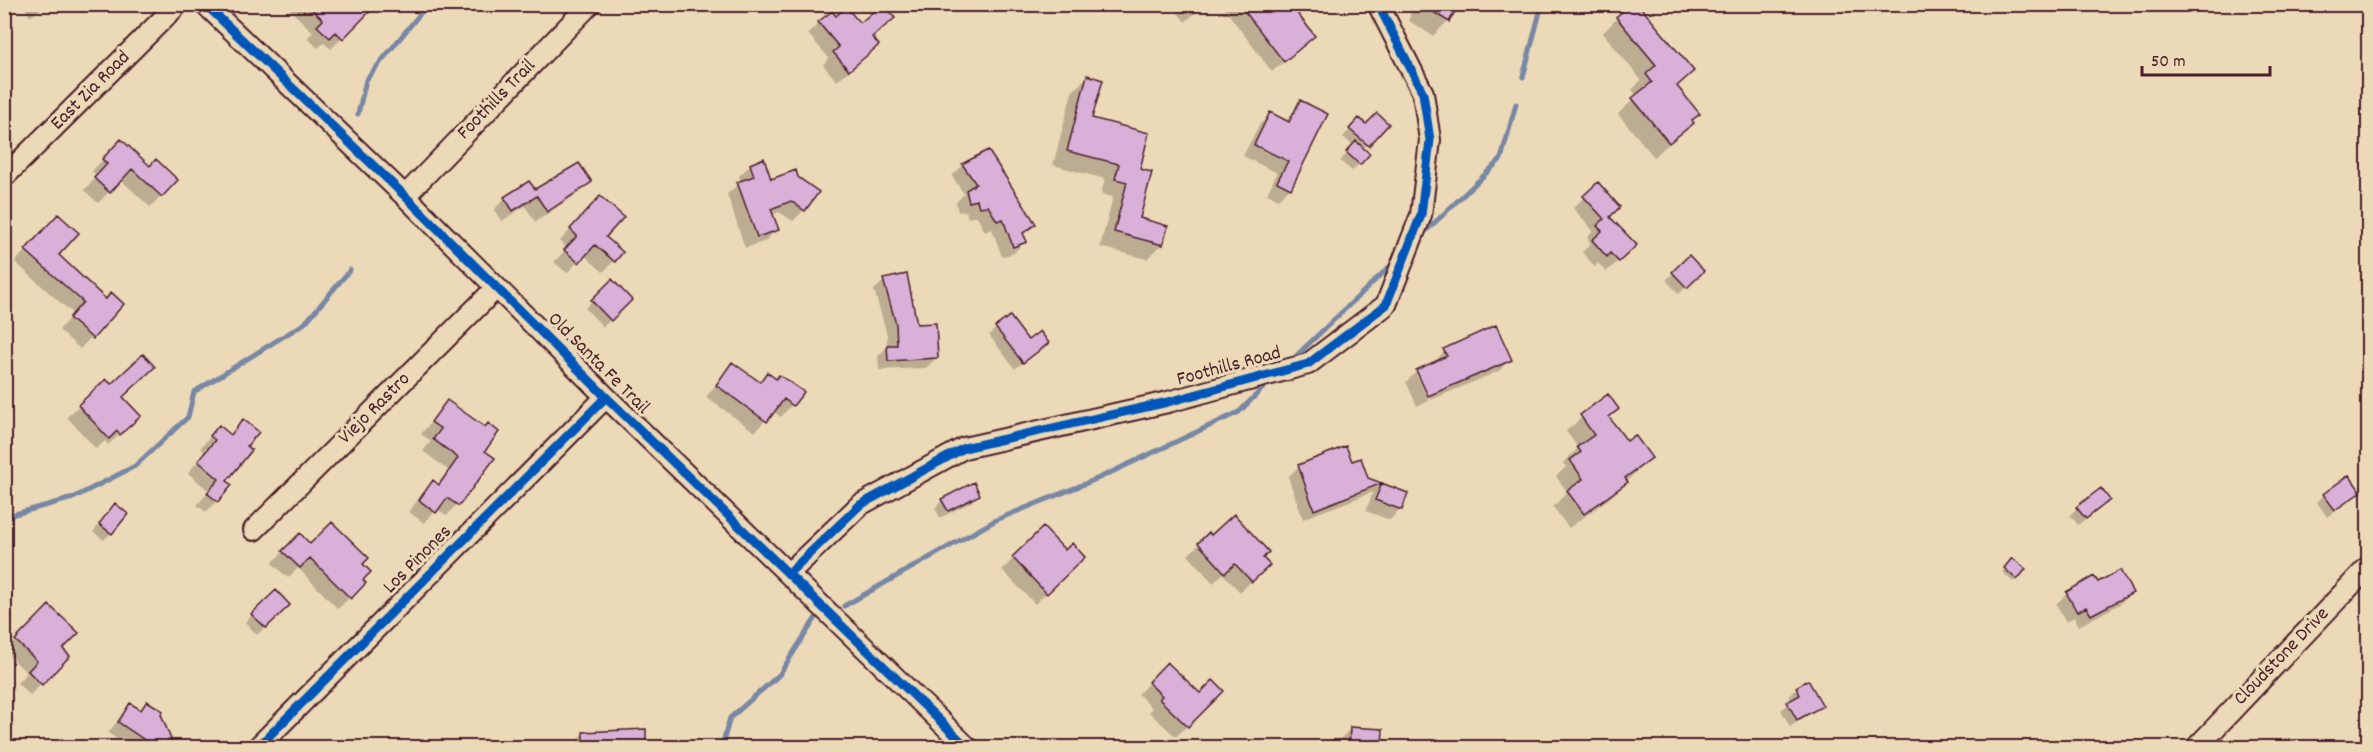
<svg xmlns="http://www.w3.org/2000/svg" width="2373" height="752" viewBox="0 0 2373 752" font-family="Dekko,sans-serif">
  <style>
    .shadow { fill: #0003 }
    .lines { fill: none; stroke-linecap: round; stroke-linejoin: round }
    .stream { stroke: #7887a4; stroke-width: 5 }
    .building { fill: #d9b0d8; stroke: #4a1f2b; stroke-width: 1.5 }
    .minor-casing { stroke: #4a1f2b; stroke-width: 24 }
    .minor { stroke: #ecd9b7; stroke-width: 20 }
    .cycleway-casing { stroke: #ecd9b7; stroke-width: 13 }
    .cycleway { stroke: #0057b8; stroke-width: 9 }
    .labels { text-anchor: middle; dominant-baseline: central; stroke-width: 6; stroke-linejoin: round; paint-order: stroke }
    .street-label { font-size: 20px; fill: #4a1f2b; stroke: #ecd9b7 }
  </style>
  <rect width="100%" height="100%" fill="#ecd9b7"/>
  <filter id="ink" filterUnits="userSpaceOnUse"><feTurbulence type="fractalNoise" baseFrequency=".0167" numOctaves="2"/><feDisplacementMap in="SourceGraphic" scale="12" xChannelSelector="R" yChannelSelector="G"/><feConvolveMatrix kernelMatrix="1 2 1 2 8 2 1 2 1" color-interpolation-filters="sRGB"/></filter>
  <g filter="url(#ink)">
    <path class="shadow" d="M23,4H48L30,17Z
      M296,4H369L372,8L331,49L324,43L318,48L307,38L313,32L290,10Z
      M1171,4H1206L1185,22Z
      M1221,4H1288L1313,36L1272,72Z
      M1416,4H1448V21L1433,36L1409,21L1411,9Z
      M836,18L871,38L877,45L837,81L823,65L829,58L808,34L819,23Z
      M1617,18L1676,87L1692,123L1654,157L1618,114L1637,96L1632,90L1641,80L1603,33Z
      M1087,77L1091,119L1138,170V219L1162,244L1147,259L1100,247L1113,197L1101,194L1105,179L1053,165L1072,92Z
      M1301,102L1290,188L1278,199L1267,194L1277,173L1243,156L1259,125L1270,114L1285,122Z
      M1387,124L1363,149L1368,154L1352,171L1340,161L1354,146L1343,137L1352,127Z
      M110,152L150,168L176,180L150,207L121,180L98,203L84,190L97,177L92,171Z
      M750,165L804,210L793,221L779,212L772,215L777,229L766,241L745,248L727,194L741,182L739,176Z
      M963,165L1034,224L1022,236L1025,241L1014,253L1002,257L992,229L985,232L977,216L968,218L966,211L958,212L956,202L964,194L952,176Z
      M590,182L579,193L535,222L525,206L502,221L494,210L505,198Z
      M1597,185L1624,256L1606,272L1598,263L1595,267L1582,252L1591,243L1587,238L1593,231L1573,208Z
      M589,209L614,261L603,272L584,255L567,273L554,262L567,248L560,241Z
      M47,227L57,255L105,301L122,304L80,349L59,330L73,314L15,262Z
      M1689,257L1702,271L1679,294L1666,280Z
      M612,281L630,300L603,327L585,308Z
      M884,281L936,358L926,368L879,370L878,356L887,347V335L874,290Z
      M996,328L1028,342L1047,343L1015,369L989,335Z
      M1444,351L1510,359L1499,371L1431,400L1420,374H1416L1429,401L1417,406L1406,382L1417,371L1434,364Z
      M732,364L759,383L767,374L802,393L781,417L773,411L755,432L706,397Z
      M106,381L121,397L127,428L108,445L105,441L96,449L67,417Z
      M1608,396V418L1627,444L1650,458L1611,497L1569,528L1553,507L1567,492L1556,476L1566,467L1563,463L1578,448L1566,431Z
      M448,402L485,429L483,451L492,458L447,516L437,509L424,523L409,512L422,494L433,482L437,485L448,470L423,451L431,441L421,434Z
      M244,421L245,446L217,501L206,512L197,505L209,491L188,473L205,452L200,448L219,427L229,436Z
      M1351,463L1367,479L1406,494L1400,509L1390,520L1366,511L1373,492L1303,519L1288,477L1299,466Z
      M2359,492L2327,517L2317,502L2324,495Z
      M978,494L971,502L940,518L935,508L942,500Z
      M2108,500L2078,525L2070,515L2077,508Z
      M108,513L111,533L104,540L93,532Z
      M1043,529L1065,552L1083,556L1035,604L1002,570Z
      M300,535L310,546L361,564V580L364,583L338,609L298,568L288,578L272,563Z
      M1209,535L1262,558L1257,576L1240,592L1223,574L1213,583L1188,555Z
      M2012,560L2016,579L2013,582L2002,572Z
      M2097,584L2131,592L2120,604L2079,626L2074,617L2066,622L2056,604L2067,593Z
      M276,592L288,605L257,635L245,622Z
      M49,607L61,649L68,656L30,695L17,683L27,673L5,652Z
      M1167,664L1199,695L1222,691L1176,737L1149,712L1152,708L1138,694Z
      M1797,688L1821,706L1790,727L1781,710L1792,701L1789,696Z
      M147,703L159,714L173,748H130L108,733L130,705L139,711Z
      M1350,729L1381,730L1380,748H1335V744Z
      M644,731L645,748H576V741L583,734Z"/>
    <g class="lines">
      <path class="stream" d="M1523,77L1542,4
        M358,114L366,80L428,4
        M1426,231L1501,159L1516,104
        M1297,355L1389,267
        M4,517L73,498L135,466L188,417L194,392L305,323L350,270
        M844,606L996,520L1099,478L1239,412L1263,388
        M721,748L730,718L779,675L815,619"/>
    </g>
    <path class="building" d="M307,4H377L343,39L336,32L330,38L317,26L323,20Z
      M882,4L895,18L872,37L879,45L849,71L833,52L839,47L818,22L832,11L836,16L846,7L860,23Z
      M1239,4H1290L1315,36L1284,62Z
      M1421,4H1449L1455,12L1449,22Z
      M1631,4H1638L1694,71L1677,86L1700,114L1692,120L1694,123L1669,143L1632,98L1652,82L1646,74L1656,65L1616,17Z
      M1087,75L1103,80L1092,118L1149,133L1140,169L1152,172L1140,218L1168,226L1163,245L1114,232L1127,182L1115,179L1119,164L1067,151Z
      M1300,100L1328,114L1291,189L1277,182L1288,161L1254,145L1270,112L1289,122Z
      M1377,113L1389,124L1369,146L1349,129L1359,118L1366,124Z
      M121,139L150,166L156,159L178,180L162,197L132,169L110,193L94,178L107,164L102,159Z
      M1356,141L1370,154L1360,165L1346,152Z
      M988,150L1036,224L1023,233L1027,242L1013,247L1003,219L997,221L988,206L979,207L977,200L969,202L966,190L976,184L962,164Z
      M764,158L771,179L796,170L798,177L819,192L805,211L791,201L771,209L779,230L757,237L737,182L754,176L750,164Z
      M579,163L592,182L547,212L537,196L513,211L504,197L529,181L535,189Z
      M1598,182L1620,207L1610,217L1637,245L1619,262L1610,253L1607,257L1592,240L1602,231L1597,226L1604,219L1583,196Z
      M600,196L624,217L606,237L623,252L615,262L595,245L579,263L564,250L577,236L570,229Z
      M58,214L79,233L59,255L106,299L111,292L124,304L93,339L69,318L83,302L25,250Z
      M1689,255L1704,271L1687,288L1672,272Z
      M907,274L917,324L936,323L938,358L888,361L887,345H897L896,324L883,279Z
      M612,279L632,300L611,321L591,300Z
      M1010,316L1028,340L1040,331L1049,343L1023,363L995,327Z
      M1496,325L1512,360L1428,396L1416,370L1447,356L1443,349Z
      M143,354L155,367L123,397L141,416L120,435L117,431L109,439L78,405L106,379L111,384Z
      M732,362L760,382L767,372L776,379L779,375L804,392L793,406L784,399L767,422L716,385Z
      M1608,394L1619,409L1609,417L1627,441L1635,435L1652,458L1625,478L1628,482L1584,514L1567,491L1583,479L1570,460L1581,452L1577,447L1594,435L1580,415Z
      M447,400L485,427L488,423L499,432L485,451L495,458L459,506L447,498L436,513L419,500L433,480L439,485L458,458L433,439L441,429L431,422Z
      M243,419L259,432L247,446L252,450L227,481L232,485L218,502L207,493L219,479L198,461L215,440L210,436L219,425L231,435Z
      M1346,446L1352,461L1361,458L1368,478L1408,493L1402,510L1375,500L1382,483L1314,510L1298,465Z
      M2349,475L2361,492L2335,510L2323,494Z
      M974,482L980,495L948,511L941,499Z
      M2101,488L2110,500L2086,519L2076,507Z
      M115,503L128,514L112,534L99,524Z
      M1234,514L1269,552L1263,558L1270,565L1252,582L1235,564L1225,573L1198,543L1209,532L1211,535Z
      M332,522L369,558L363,564L371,572L363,580L366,583L351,599L310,558L300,568L282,551L300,533L310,544Z
      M1043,527L1065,550L1072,543L1085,557L1047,594L1012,557Z
      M2012,558L2026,569L2017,580L2004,568Z
      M2120,570L2133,593L2091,615L2086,607L2077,612L2066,592L2094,576L2098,582Z
      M276,590L290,605L266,628L251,614Z
      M49,605L79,633L63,649L70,656L42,685L28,671L37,661L15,640Z
      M1167,662L1200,693L1213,680L1224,691L1188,727L1159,699L1162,696L1148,682Z
      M1808,680L1823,706L1797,720L1787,702L1800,695L1796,687Z
      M147,701L163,711L161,714L174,747H155L118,722L130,703L141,710Z
      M1350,727L1383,729L1382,747H1349Z
      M646,729V746L583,747V732Z"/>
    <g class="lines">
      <defs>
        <path id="minor" d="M205,4L405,196L606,397L968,748
          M4,177L178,4
          M405,196L590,4
          M254,530L496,288
          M789,573L860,505L964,448L1168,402L1308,364L1386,305L1421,215L1430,140L1423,93L1378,4
          M257,748L606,397
          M2196,748L2368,567"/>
      </defs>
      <use href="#minor" class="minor-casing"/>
      <use href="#minor" class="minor"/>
      <defs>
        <path id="cycleway" d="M205,4L405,196L606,397L968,748
          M789,573L860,505L964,448L1168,402L1308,364L1386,305L1421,215L1430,140L1423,93L1378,4
          M257,748L606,397"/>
      </defs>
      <use href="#cycleway" class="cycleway-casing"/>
      <use href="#cycleway" class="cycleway"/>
    </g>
  </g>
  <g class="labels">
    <g class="street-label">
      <text transform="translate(91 91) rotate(-45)">East Zia Road</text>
      <text transform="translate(497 100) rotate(-46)">Foothills Trail</text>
      <text transform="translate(598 364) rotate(45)">Old Santa Fe Trail</text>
      <text transform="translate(1229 367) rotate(-15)">Foothills Road</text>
      <text transform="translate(375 409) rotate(-45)">Viejo Rastro</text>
      <text transform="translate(418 560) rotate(-45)">Los Pinones</text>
      <text transform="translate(2282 657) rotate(-46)">Cloudstone Drive</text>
    </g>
  </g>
  <rect width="2373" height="752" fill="none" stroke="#ecd9b7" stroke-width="24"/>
  <rect x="12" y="12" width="2349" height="728" fill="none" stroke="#4a1f2b" stroke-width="2" filter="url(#ink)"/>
  <path d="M2142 66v9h128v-9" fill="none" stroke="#4a1f2b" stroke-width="3"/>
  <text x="2151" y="66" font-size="18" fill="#4a1f2b" stroke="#ecd9b7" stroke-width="4.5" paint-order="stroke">50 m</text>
</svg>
